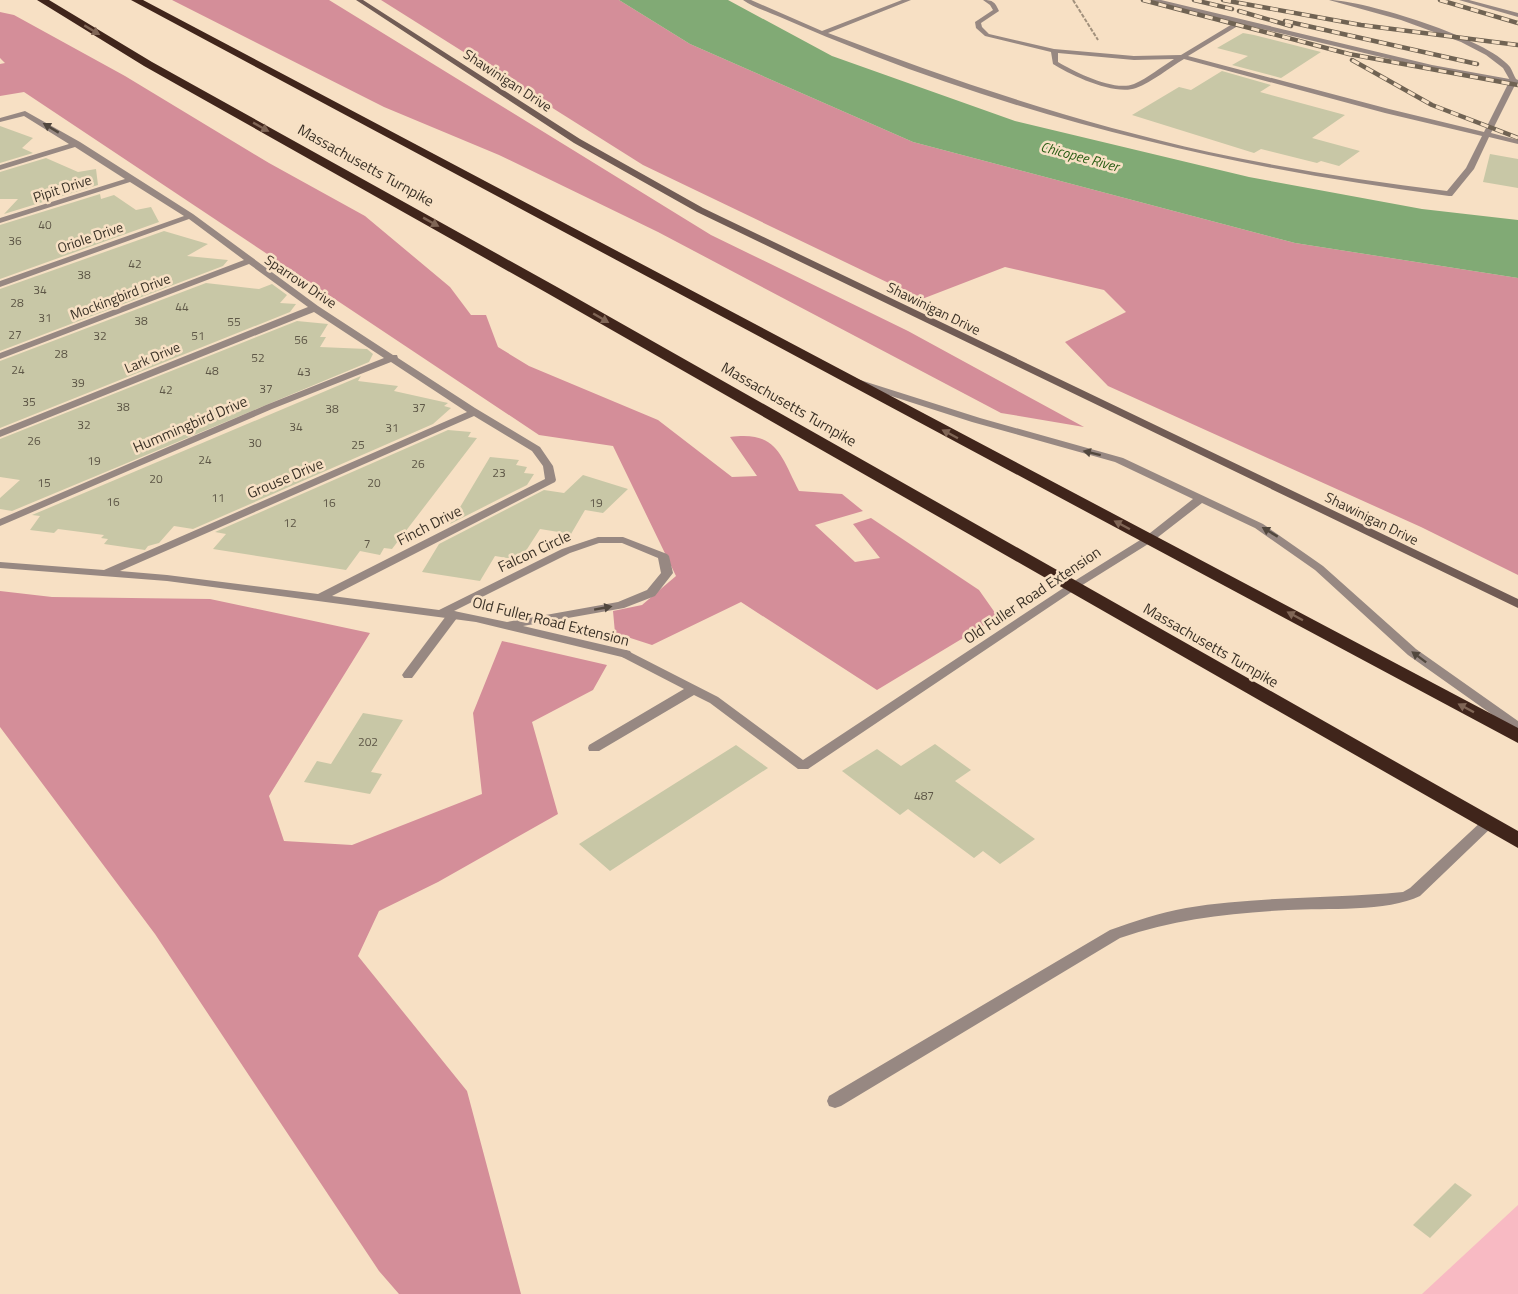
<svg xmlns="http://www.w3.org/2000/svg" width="1518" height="1294" viewBox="0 0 1518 1294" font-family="'Titillium Web',sans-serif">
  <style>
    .green { fill: #f8bac3 }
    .forest { fill: #d48e99 }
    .water { fill: #81aa75 }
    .building { fill: #c8c7a6 }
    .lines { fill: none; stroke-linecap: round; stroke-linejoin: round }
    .path { stroke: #a2917d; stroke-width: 2; stroke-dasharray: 4 1.5; stroke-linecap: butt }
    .lane { fill: #978882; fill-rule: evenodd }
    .street { fill: #978882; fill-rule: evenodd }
    .secondary { fill: #715c55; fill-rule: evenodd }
    .highway { fill: #40251b; fill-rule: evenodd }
    .rail-casing { stroke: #706353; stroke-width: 4.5 }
    .rail { stroke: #f7e0c4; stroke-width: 3; stroke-dasharray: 8; stroke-linecap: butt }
    .oneway { fill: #806656 }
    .oneway2 { fill: #52483e }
    .labels { text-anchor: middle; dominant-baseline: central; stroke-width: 5; stroke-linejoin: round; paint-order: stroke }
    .number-label { font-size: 12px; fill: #5e5747 }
    .far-street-label { font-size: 14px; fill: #3b3227; stroke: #f7e0c4 }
    .far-water-label { font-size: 14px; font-style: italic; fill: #295c14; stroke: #f7e0c4 }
    .street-label { font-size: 15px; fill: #3b3227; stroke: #f7e0c4 }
  </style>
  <rect width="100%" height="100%" fill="#f7e0c4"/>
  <path class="green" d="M1518,1205V1294H1422Z"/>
  <path class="forest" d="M172,0H329L711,235L908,331L1084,427L1001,413L658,232L499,155L384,107Z
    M381,0H619L690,44L913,142L1295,243L1518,278V575L1421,527L1108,386L1065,342L1126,312L1104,290L1005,267L922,299L643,165Z
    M0,12L14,15L125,76L269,163L365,216L450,287L471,315H486L498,347L529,366L658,420L732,477L757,476L730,437C777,431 780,454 799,491L842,494L863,511L815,525L855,562L880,558L853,524L871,518L979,590L998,617L877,690L741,602L652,645L615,633L613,611L642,605L676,576L613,446L539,435L24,92L0,96V64L5,63L0,58Z
    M0,591L52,597L210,599L370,633L269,796L284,841L352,845L482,794L473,713L502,641L607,665L593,690L532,722L558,814L438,882L379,911L358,956L467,1091L521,1294H399L379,1271L155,934L0,727Z"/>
  <path class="water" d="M619,0H728L832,56L1015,121L1249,177L1422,209L1518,220V278L1295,243L913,142L690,44Z"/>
  <path class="building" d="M1243,33L1254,35L1321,52L1281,78L1232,65L1248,56L1217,48Z
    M1222,71L1271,85L1260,92L1345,115L1312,138L1360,151L1339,166L1321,161L1317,163L1261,149L1254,153L1132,115L1179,87L1191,90Z
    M0,126L33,138L22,148L33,153L0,163Z
    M1490,154L1518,159V188L1483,182Z
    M46,158L78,172L96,169L98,185L4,214L18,199H0V172Z
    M100,194L101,199L114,195L136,210L151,207L159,222L0,279V225Z
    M164,231L208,244L187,256L228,260L223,266L0,351V289Z
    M206,283L259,289L272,284L287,295L280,303L296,304L290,312L0,428V361Z
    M297,321L328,324L320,337H326L320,347L367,349L373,354L369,362L12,511L0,509V498L20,480L0,477V439Z
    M361,376L358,381L398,386L394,391L448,403L444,406L451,408L433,424L193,529L174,526L159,543L148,546L145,550L104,544L108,539L101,538L104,535L58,529L54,533L30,530L40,516L32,515Z
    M448,430L471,432L468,437L477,438L392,549L384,548L380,555L360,551L346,570L213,549L226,534L215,532Z
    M490,457L519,460L516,465L527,467L524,473L534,474L527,485L450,524Z
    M583,475L628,489L603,513L585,510L571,534L540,529L520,560L495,556L480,581L422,572L439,544L544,490L564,493Z
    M363,713L403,720L371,772L382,774L370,794L304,782L317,761L331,764Z
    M935,744L971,770L955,781L1035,839L1000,864L983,851L974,858L908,809L900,815L842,771L877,749L901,766Z
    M736,745L768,768L610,871L579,844Z
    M1455,1183L1472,1195L1430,1238L1413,1225Z"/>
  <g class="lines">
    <path class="path" d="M1073,0L1098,40"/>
    <path class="lane" d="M743,0H751L822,31L902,0H911L828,33C953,81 1079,123 1209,152C1288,169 1367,181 1447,191L1466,168L1482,136L1385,113L1184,59C1169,68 1152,82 1136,88C1115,96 1070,75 1053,64L1051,52L985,36L976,28L975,22L993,10L990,5L983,0C993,0 995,2 999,11L981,23L982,27L989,34L1054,49L1134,56L1181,55L1234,23L1150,0H1161L1432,65L1515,80L1517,81L1491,133L1518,140V144L1489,137L1474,169L1452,196H1449C1252,171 1058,127 872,55C841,43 810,30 780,17C768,12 753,7 743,0ZM1241,24L1432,69L1509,82L1484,132L1389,109L1188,56ZM1058,53L1134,60L1174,59C1161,67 1148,78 1134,84C1114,92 1075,72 1058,62Z
      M1459,0H1469L1518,13V17Z
      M857,379L980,418L1123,458L1263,524L1323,566L1416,649L1518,721V731L1514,730L1408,655L1315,570L1255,528L1202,503L1153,541L1076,589L808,769H798L710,703L694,695L599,751H589L588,748L589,745L684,689L622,657L620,654L622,651L626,650L718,697L803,760L1068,585L1145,537L1193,499L1115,462L972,422L854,384V380Z
      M453,611L457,612L459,615L457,618L412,678H404L402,675L404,672L449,612Z
      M1488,818L1493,820L1495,823L1493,826L1420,896C1388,912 1325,908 1288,910C1230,913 1175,919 1120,938L841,1106L835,1108L829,1106L827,1101L829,1096L1110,930C1135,921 1159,913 1186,908C1257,896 1331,899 1403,892L1410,888L1483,820Z"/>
    <path class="street" d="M1329,0C1364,0 1489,39 1510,67C1512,70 1514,76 1516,79L1518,80V84L1511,82L1503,68L1486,55L1461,42L1401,20Z
      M25,111L80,142L193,214L318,306L393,355H397L398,358L475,408L540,447L553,466L556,480L555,482L332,596L439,610L562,549L598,537H623L667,554L669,556L673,573L655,596L624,608L523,626L630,651L632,654L630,657L626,658L476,622L167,581L0,568V562L104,570L467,412L391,362L272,409L0,526V519L266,405L384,358L314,312L0,437V430L308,307L249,264L0,359V353L244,260L189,219L0,287V281L184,216L130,182L0,223V218L125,179L75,147L0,170V165L69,144L24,116L0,122V118ZM474,416L532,451L543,466L545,479L318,594L167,575L120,571ZM599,543H622L658,558L661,573L647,590L618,602L507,622L454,611L570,553Z"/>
    <path class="secondary" d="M356,0H363L580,139L703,208L1518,599V608L697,212L574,143Z"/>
    <path class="highway" d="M37,0H49L152,62L557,287L1518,831V848L547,293L144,66Z
      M131,0H143L1518,728V743Z"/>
    <defs>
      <path id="rail" d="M1143,0L1349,54L1518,85
        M1194,0L1232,9
        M1223,0L1361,25L1518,45
        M1440,0L1518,23
        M1239,11L1291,26
        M1285,21L1477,64
        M1352,60L1432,105L1518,138"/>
    </defs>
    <use href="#rail" class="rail-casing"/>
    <use href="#rail" class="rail"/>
  </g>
  <defs><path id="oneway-solid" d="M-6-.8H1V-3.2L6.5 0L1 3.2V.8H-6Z" transform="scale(1.5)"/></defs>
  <g class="oneway">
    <use href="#oneway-solid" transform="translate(92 30) rotate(31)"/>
    <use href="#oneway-solid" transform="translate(261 127) rotate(29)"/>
    <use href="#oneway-solid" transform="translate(431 222) rotate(29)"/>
    <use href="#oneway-solid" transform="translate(601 318) rotate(30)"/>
    <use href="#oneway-solid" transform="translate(950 434) rotate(-152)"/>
    <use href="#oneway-solid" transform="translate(1122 525) rotate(-152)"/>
    <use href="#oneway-solid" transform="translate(1295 616) rotate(-152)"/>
    <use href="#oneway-solid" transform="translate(1466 708) rotate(-152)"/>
  </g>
  <g class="oneway2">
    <use href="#oneway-solid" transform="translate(51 128) rotate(-149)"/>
    <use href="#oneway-solid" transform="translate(1092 453) rotate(-166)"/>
    <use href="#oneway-solid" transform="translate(1270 532) rotate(-149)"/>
    <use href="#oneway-solid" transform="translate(603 608) rotate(-10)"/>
    <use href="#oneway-solid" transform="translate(1419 657) rotate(-143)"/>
  </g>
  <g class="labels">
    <g class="number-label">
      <text x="45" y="224">40</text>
      <text x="15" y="240">36</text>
      <text x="135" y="263">42</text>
      <text x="84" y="274">38</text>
      <text x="40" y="289">34</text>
      <text x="17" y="302">28</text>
      <text x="182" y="306">44</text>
      <text x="45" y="317">31</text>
      <text x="141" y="320">38</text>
      <text x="234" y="321">55</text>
      <text x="15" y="334">27</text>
      <text x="100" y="335">32</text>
      <text x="198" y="335">51</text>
      <text x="301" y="339">56</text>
      <text x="61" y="353">28</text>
      <text x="258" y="357">52</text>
      <text x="18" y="369">24</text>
      <text x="212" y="370">48</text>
      <text x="304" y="371">43</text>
      <text x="78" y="382">39</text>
      <text x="266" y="388">37</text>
      <text x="166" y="389">42</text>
      <text x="29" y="401">35</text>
      <text x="123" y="406">38</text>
      <text x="419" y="407">37</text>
      <text x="332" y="408">38</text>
      <text x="84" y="424">32</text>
      <text x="296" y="426">34</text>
      <text x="392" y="427">31</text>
      <text x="34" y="440">26</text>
      <text x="255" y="442">30</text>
      <text x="358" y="444">25</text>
      <text x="205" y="459">24</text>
      <text x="94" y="460">19</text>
      <text x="418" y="463">26</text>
      <text x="499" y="472">23</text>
      <text x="156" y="478">20</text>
      <text x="44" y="482">15</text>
      <text x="374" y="482">20</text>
      <text x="218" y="497">11</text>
      <text x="113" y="501">16</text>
      <text x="329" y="502">16</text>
      <text x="596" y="502">19</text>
      <text x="290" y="522">12</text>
      <text x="367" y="543">7</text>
      <text x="368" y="741">202</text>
      <text x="924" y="795">487</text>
    </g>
    <g class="far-street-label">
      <text transform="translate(508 80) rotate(33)">Shawinigan Drive</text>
      <text transform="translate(62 188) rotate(-18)">Pipit Drive</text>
      <text transform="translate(90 237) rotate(-19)">Oriole Drive</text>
      <text transform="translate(301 281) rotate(34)">Sparrow Drive</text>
      <text transform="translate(120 296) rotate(-21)">Mockingbird Drive</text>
      <text transform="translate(934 308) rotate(26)">Shawinigan Drive</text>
      <text transform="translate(152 357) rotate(-23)">Lark Drive</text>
      <text transform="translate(1372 518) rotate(26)">Shawinigan Drive</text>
    </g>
    <g class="far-water-label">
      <text transform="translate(1080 156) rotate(15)">Chicopee River</text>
    </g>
    <g class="street-label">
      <text transform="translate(366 165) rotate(29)">Massachusetts Turnpike</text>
      <text transform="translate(789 404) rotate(30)">Massachusetts Turnpike</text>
      <text transform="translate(190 424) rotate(-23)">Hummingbird Drive</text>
      <text transform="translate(285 478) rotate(-23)">Grouse Drive</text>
      <text transform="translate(429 525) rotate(-27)">Finch Drive</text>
      <text transform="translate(534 551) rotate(-25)">Falcon Circle</text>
      <text transform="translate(1032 595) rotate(-34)">Old Fuller Road Extension</text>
      <text transform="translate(551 621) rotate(14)">Old Fuller Road Extension</text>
      <text transform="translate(1211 645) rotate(30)">Massachusetts Turnpike</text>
    </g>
  </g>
</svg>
